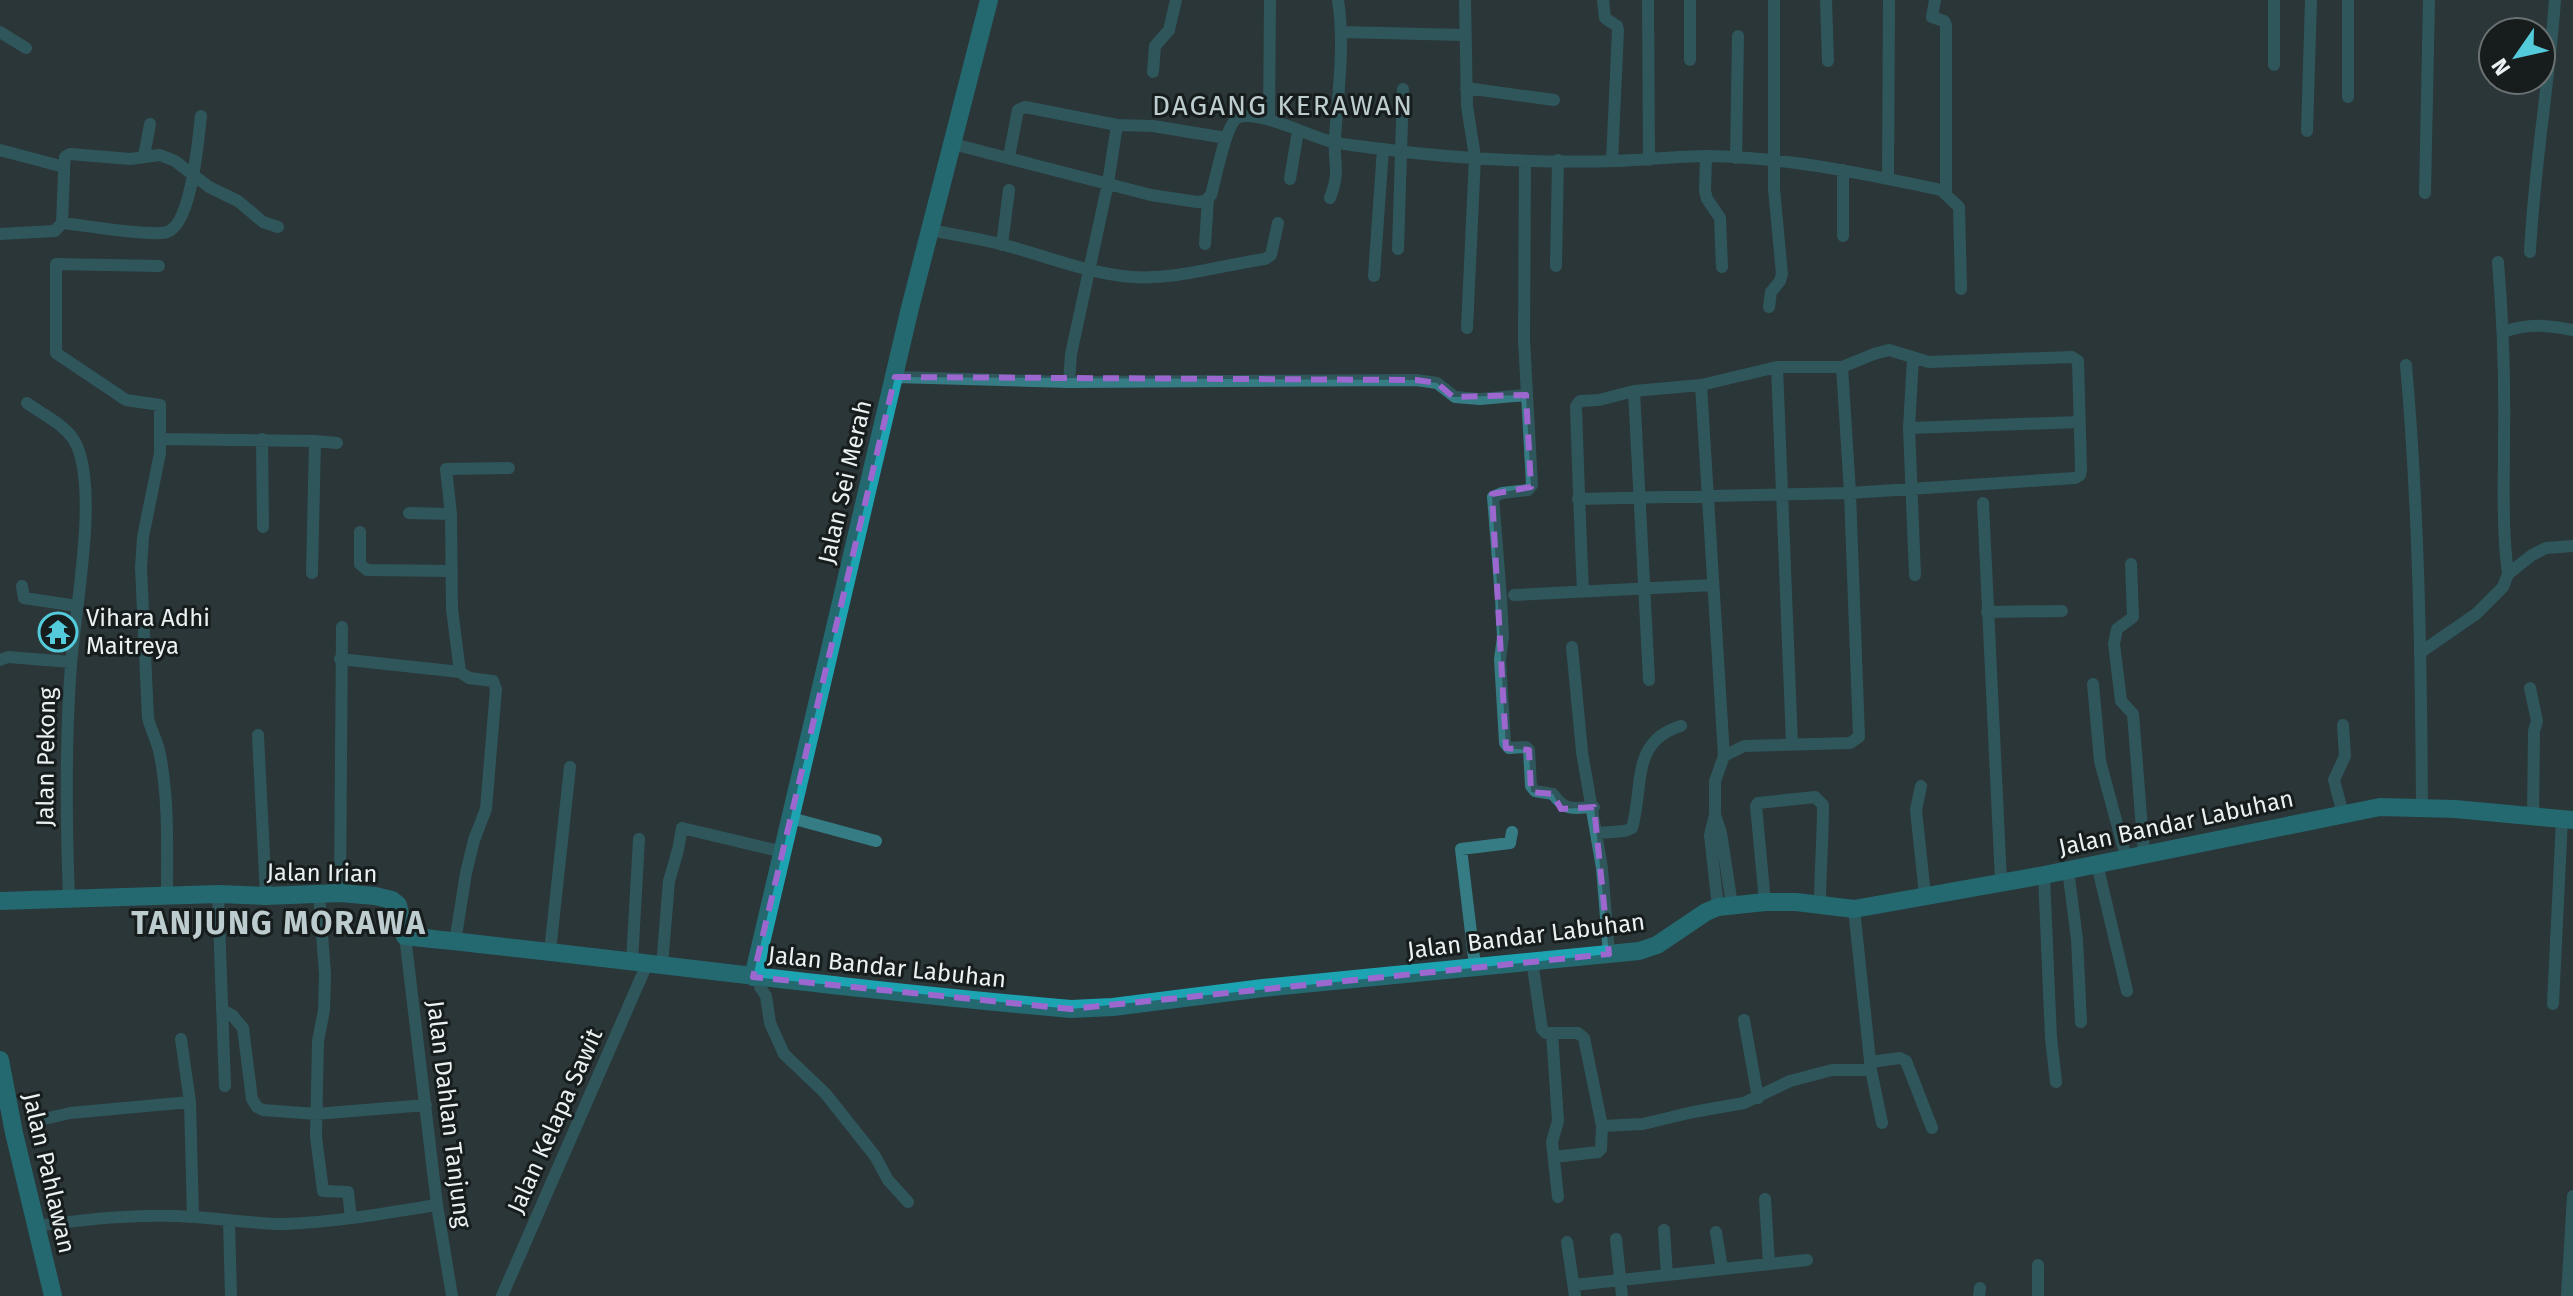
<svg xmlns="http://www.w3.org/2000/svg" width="2573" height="1296" viewBox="0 0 2573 1296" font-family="'Fira Sans',sans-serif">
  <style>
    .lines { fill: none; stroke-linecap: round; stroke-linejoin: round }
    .street { stroke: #357c85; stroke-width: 12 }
    .secondary { stroke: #1da4b3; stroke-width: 18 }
    .marked { fill: none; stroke: #9c67ce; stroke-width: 6; stroke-dasharray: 16 10; stroke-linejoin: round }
    .labels { text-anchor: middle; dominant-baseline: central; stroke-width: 6; stroke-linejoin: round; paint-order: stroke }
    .street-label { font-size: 24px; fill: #e9f1f2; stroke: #171c1d }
    .poi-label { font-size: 24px; fill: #e9f1f2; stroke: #171c1d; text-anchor: start }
    .quarter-label { font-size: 28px; letter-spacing: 2px; fill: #bdccce; stroke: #171c1d }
    .district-label { font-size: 32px; font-weight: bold; letter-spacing: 2px; fill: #bdccce; stroke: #171c1d }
  </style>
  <rect width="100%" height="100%" fill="#2a3638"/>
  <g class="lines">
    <path class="street" d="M1465,0L1467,106L1475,157L1467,328
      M1603,0L1605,18L1617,26L1618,30L1612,161
      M1648,0L1649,160
      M1690,0V60
      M1826,0L1828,61
      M1935,0L1932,17L1944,21L1946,25V193
      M2348,0V97
      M0,32L26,48
      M1341,32L1464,35
      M2274,65V0
      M1153,72L1155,46L1169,30L1176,0
      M1466,88L1554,100
      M1269,119L1270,0
      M2307,131L2311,0
      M953,144L1151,195L1197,202L1205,201L1211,195C1215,182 1226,121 1239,117C1261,111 1309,136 1332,142C1346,145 1360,146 1374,148C1454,159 1536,163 1616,161C1647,160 1677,156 1707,156C1786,157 1865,174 1941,190L1959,207L1961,289
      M0,150L64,167V174L62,223L55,231L0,234
      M144,156L150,124
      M1706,156L1705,191L1707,199L1720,218L1722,267
      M1009,157L1018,110L1025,107L1117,125L1153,126L1226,138
      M1736,158L1738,36
      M1525,161L1524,340L1532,485L1528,490L1502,493L1493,497L1501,598L1503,637L1500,659L1505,743L1509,748L1526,747L1529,750L1531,786L1535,791L1553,794C1566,812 1572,808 1594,807
      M64,167L65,157L70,154L130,159L160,155L175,161L209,187L238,201L263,222L278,227
      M1888,178L1889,0
      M1290,179L1298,131
      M2425,193L2429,0
      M1330,198C1341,170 1333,163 1335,137C1338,92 1345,45 1338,0
      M62,223C82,225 152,237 167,232C192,224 198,140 201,116
      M930,230C956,235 982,239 1008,246C1048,257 1091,274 1132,277C1177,280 1221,265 1265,259L1271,255L1278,223
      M1843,236V170
      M1205,244L1208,199
      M1002,245L1009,190
      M1398,249L1403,89
      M2530,252C2534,168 2549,84 2555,0
      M2498,262C2503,321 2505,380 2504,439C2504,485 2502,529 2508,574
      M159,266L56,264V353L126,400L160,405V453L143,537L141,568L148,718C151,731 158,742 160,755C169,801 167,848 167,895
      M1556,266L1558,160
      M1374,276L1383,149
      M1769,307L1771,292L1780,281L1782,274L1774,189V0
      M2503,332C2528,323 2547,325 2573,330
      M1913,358L1909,428L1915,575
      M2406,365C2419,512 2421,660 2422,808
      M1777,367L1792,744
      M895,377L1069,382L1416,380L1437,383L1455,397L1480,399L1526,395
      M1069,382L1071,354L1108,183L1117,125
      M1701,385L1724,756
      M1634,391L1649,680
      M27,403C43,415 69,426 77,446C98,496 75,609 71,665C65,742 66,820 69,898
      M1909,428L2080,422
      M160,439L315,441L337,443
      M262,439L263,527
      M1578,499L1850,493L2075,478L2080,475L2081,469L2078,361L2072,357L1929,362L1889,350L1874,354L1842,367H1777L1701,385L1634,391L1599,400L1580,401L1576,406C1578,467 1580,528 1583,590
      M1983,503L2001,881
      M409,513L451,514
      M360,532V564L367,570L452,571
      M2131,564L2133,617L2117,629L2114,644L2121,701L2133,714L2144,854
      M312,573L315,441
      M22,586L24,598L77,606
      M1514,595L1713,585
      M1987,612L2062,611
      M1572,647L1582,752L1602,868L1609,954
      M2421,652L2476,614L2503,587L2508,574L2532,555L2546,548L2573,546
      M340,659L460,672L452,609L451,514L446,469L509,468
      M0,660L8,657L71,662
      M2093,684L2100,761L2126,857
      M2530,688L2537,721L2534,731L2533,816
      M2343,725L2345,756L2334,780L2343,814
      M258,735L266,896
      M1921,786L1916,810L1925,895
      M1715,815L1721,833L1732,905
      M791,818L876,841
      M1598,833L1625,831L1632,828C1644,787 1630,741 1681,726
      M2097,864L2127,991
      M2068,870L2077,939L2081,1022
      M2044,875L2051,1038L2056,1082
      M340,893L342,627
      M218,894L225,1086
      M319,894L325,974L324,1010L318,1041L316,1137L323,1191L348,1192L351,1218
      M1765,902L1756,806L1758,803L1815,797L1823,805C1823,840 1820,871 1820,906
      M1718,907L1710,835L1715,815V781L1724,756L1744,746L1850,743L1859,737L1850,493L1842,367
      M405,936L437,1205L452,1296
      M455,942L466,873L474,840L486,809L496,689L493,681L469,678L460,672
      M550,951L570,767
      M1532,961L1542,1029L1546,1033H1578L1584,1038L1602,1126L1643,1124L1693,1112L1744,1103L1790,1081L1832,1070H1871L1854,909
      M632,962L639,839
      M662,966L669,881L678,850L682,828L783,852
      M1475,966L1461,849L1510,843L1512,832
      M759,978L760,987L766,996L770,1023L784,1054L825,1093L875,1156L888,1180L908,1202
      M2553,1004L2562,819
      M222,1010L232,1015L243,1028L252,1099L257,1107L263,1110L316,1114L426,1105
      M1744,1020L1758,1098
      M1552,1033L1558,1121L1552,1142L1558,1197
      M181,1039L190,1102L193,1217
      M1870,1062L1900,1058L1906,1061L1932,1128
      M1871,1070L1882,1123
      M40,1120L70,1113L190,1102
      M1554,1157L1598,1152L1601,1149L1602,1126
      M1765,1199L1769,1264
      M229,1222L231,1296
      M36,1226C89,1219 141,1213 194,1217C225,1219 255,1224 286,1224C336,1222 387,1213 437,1205
      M1664,1230L1667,1275
      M1716,1232L1722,1269
      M1616,1239L1622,1296
      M1567,1242L1575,1296
      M2038,1265V1296
      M1574,1285L1807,1260
      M502,1296L647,964
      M1979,1296L1980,1288
      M2567,1296L2573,1196"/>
    <path class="secondary" d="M0,901L218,894L266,896L340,893L375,896L392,900L398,905L405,936C627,959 848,990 1071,1009L1113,1007L1263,988L1639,951L1657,945L1706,912L1718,907L1765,902H1796L1854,909L2044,875L2380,807L2455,809L2573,820
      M753,977L910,308L989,0
      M0,1060L14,1133L53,1296"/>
  </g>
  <path d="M0 0H2573V1296H0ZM895,377L1416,380L1437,383L1453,397L1526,395L1531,487L1492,494L1506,748L1529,750L1531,792L1553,794L1561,809L1594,807L1609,954L1071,1009L753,977Z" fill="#2a3638" fill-opacity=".55" fill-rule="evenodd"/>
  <path class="marked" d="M895,377L1416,380L1437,383L1453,397L1526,395L1531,487L1492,494L1506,748L1529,750L1531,792L1553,794L1561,809L1594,807L1609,954L1071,1009L753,977Z"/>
  <defs>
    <symbol id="temple-ring" viewBox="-11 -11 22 22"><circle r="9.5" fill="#171c1d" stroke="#53cbda" stroke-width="1.5"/><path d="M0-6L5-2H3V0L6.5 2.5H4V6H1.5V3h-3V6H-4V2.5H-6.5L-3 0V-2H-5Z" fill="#53cbda"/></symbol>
  </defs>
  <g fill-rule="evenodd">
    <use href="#temple-ring" x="36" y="610" width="44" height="44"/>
  </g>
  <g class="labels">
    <g class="street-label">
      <text transform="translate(845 482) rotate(-77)">Jalan Sei Merah</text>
      <text transform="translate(46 757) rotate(-89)">Jalan Pekong</text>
      <text transform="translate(2176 823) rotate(-12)">Jalan Bandar Labuhan</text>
      <text transform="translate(322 873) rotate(1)">Jalan Irian</text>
      <text transform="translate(1526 936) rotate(-7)">Jalan Bandar Labuhan</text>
      <text transform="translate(887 967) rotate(6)">Jalan Bandar Labuhan</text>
      <text transform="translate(449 1114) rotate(83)">Jalan Dahlan Tanjung</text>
      <text transform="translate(555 1121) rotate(-66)">Jalan Kelapa Sawit</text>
      <text transform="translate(49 1173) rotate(77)">Jalan Pahlawan</text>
    </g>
    <g class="poi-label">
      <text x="86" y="618">Vihara Adhi<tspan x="86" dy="28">Maitreya</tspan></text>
    </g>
    <g class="quarter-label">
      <text x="1283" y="105">DAGANG KERAWAN</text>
    </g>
    <g class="district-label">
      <text x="279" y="923">TANJUNG MORAWA</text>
    </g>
  </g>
  <g transform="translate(2517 56) rotate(236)"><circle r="38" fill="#171c1d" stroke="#6b7172" stroke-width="2"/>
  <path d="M0-6L14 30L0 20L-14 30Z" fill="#53cbda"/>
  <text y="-12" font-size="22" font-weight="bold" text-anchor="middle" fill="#e9f1f2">N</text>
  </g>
</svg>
